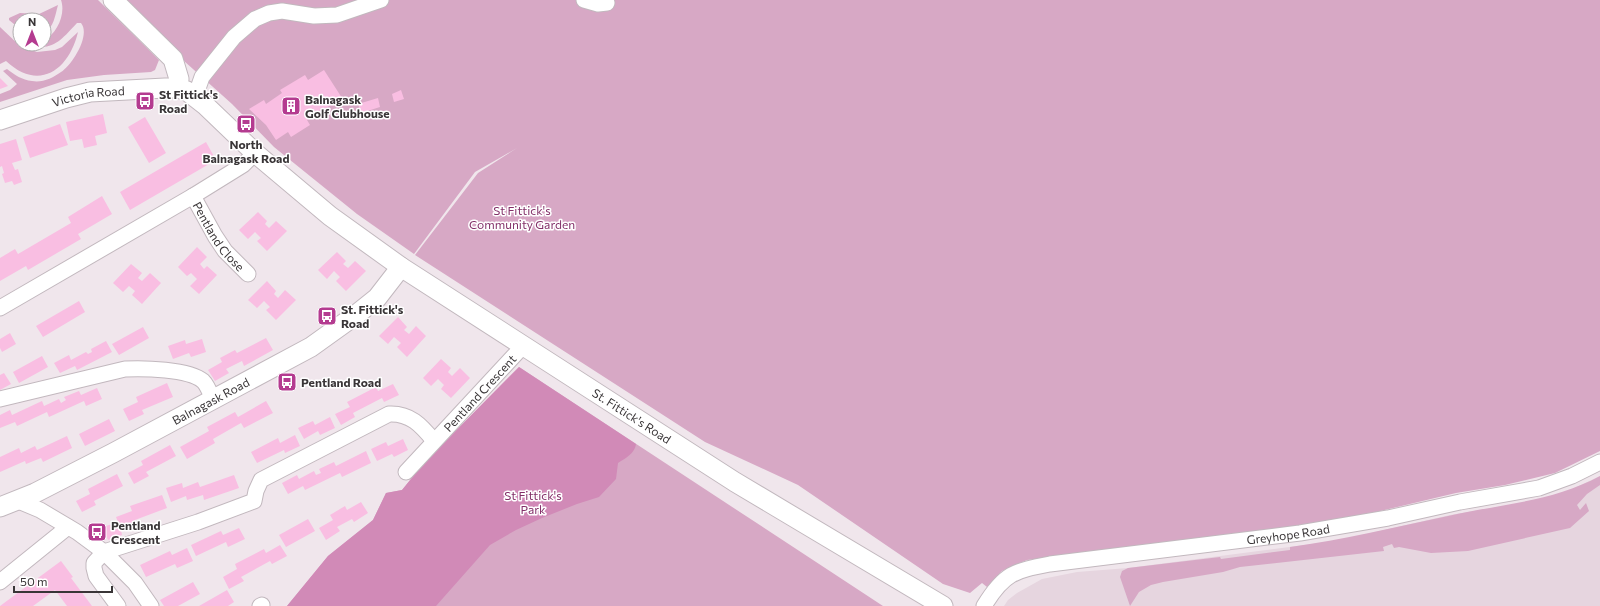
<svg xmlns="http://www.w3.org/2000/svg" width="1600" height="606" viewBox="0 0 1600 606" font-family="Commissioner,sans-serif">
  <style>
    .built { fill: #e6d5df }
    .green { fill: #d7a8c5 }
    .forest { fill: #d18ab7 }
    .building { fill: #f9bee2 }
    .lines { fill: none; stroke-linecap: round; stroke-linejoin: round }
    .minor-casing { stroke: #c2b8be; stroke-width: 17 }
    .tertiary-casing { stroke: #c2b8be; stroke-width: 21 }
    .minor { stroke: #fff; stroke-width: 15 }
    .tertiary { stroke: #fff; stroke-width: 19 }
    .labels { text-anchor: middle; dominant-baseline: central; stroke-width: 3; stroke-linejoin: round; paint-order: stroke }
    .poi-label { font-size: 12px; font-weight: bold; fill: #393537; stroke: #fff; text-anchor: start }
    .street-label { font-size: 12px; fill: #393537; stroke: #fff }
    .park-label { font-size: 12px; fill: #833069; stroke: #fff }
  </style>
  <rect width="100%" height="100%" fill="#f0e6ec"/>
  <path class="built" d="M1600,476V606H1004L1008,600L1017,593L1042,579L1077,572L1128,568L1336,541L1450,515L1534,501L1568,491Z"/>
  <path class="green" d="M61,0H98L159,60L155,70L151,72L104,75L67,80L0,102V94L10,90L17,84L3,71L7,69C15,75 22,80 32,81C42,83 53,78 61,72C72,65 91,35 81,23H77C61,40 52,53 27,44H44V40C57,34 66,14 61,0Z
    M123,0H1600V451L1555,473L1505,485L1456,493L1372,513L1278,530L1027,560L1002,571L987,587L982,583L970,593L943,584L798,485L705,442L415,255L478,173L517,148L475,172L414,254L357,214L274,147L232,104L174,52Z
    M58,5C55,16 54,27 44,33V20H20V29L9,20V18L20,13L39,14Z
    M0,27L20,46L37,52L55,50L62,47L78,32C69,70 39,92 6,61L0,64Z
    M519,367L883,606H287L328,556L373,520L386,493L402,490L424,463Z
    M1600,476V485L1587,494L1577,505L1580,510L1586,503L1589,511L1570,528L1468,551L1431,553L1399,547L1394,548L1392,544L1383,547L1384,551L1240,567L1223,572L1163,582L1151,585L1139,592L1130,606L1120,577L1122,571L1128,568L1220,557L1221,559L1290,550V547C1343,540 1395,527 1448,516C1500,504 1552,502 1600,476Z"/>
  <path class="forest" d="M519,367L636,444C635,453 626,458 618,463L616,479L599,497L577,504L542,518L516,530L490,545L436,606H287L328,556L373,520L386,493L402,490L424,463Z"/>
  <path class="building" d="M324,70L342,98L307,120L310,125L291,137L288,132L276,140L266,125L249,109L264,100L266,104L282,93L280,90L305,75L308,80Z
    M0,78L8,86L0,89Z
    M401,90L404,99L394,102L392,94Z
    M378,98L380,107L361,113L358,104Z
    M103,114L107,133L95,136L97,145L84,148L82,139L70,141L66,122Z
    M145,117L166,153L149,163L128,127Z
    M60,124L68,145L30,158L23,137Z
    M16,139L22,160L12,163L15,170L18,169L22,182L14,185L12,181L5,183L2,174L4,173L2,166L0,167V144Z
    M206,142L216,160L130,210L120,192Z
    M102,196L112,214L78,234L81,239L28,270L26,266L0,281V258L15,249L18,254L71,223L68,217Z
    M258,212L267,221L265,224L269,228L276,221L287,231L267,251L257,241L261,238L255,232L248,239L239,230Z
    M197,247L207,257L200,264L204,269L207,266L217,275L199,294L190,286L197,279L191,273L187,276L178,267Z
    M337,252L346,261L343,264L348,268L355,261L366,271L346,291L336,281L340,277L334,271L327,279L318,270Z
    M131,264L142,273L138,278L142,281L150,273L161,283L142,304L132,295L135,291L129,286L123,292L113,283Z
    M267,281L276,291L274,294L278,298L285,290L296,300L276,320L266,310L270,307L264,301L257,308L248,300Z
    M79,301L85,312L43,337L36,326Z
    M398,317L407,327L404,330L409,334L416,326L426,336L407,357L397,347L401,343L394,337L388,344L379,336Z
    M143,327L149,338L119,355L112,344Z
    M10,333L16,344L2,352L0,348V339Z
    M266,338L273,350L244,366L242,361L226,369L229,373L215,381L208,370L222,362L220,358L235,350L237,353Z
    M202,339L206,352L191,357L189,353L173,359L168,346L185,340L186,344Z
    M106,341L112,352L77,370L75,366L60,373L54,363L69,355L71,360L86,352L88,354L92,352L91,349Z
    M42,356L48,367L19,383L13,372Z
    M441,359L451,368L448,372L452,376L460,368L470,378L451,398L441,389L444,385L438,379L431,386L423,378Z
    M4,373L11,384L0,390V375Z
    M167,383L173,397L142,410L144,414L129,421L123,409L138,402L136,397Z
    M393,384L399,395L384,402L382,398L353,413L355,417L341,425L335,414L350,407L347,402L376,387L378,391Z
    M97,388L102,399L86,406L84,401L49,417L47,412L17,426L15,422L0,428V415L10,410L12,415L42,401L44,406L59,399L61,403L66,400L64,397L79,391L81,395Z
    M266,401L273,413L244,428L241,423L213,439L215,443L187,459L180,447L209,431L207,427L235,412L238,417Z
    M330,417L335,428L320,435L318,431L304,439L298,428L313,421L315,425Z
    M109,419L115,431L85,446L79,434Z
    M295,435L300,446L285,453L284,450L257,463L251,452L278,438L280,443Z
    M67,436L72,448L43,462L41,458L26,464L25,461L0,472V457L19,448L21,453L35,446L37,450Z
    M403,439L408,450L394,457L392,454L377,461L371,449L386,442L388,446Z
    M170,445L176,456L146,472L149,476L134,484L128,473L143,465L141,461Z
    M366,451L371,463L342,477L340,473L305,490L303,486L288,494L282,483L297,475L299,479L314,471L316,475L321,473L319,469L334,462L336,466Z
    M117,474L123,486L94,501L96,505L82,512L76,501L90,494L88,489Z
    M234,475L239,488L204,500L203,495L187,500L186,496L171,502L166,488L182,483L183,488L198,482L200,487Z
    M162,495L167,508L135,520L136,524L121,530L122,535L108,540L103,527L118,522L116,517L132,511L130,506Z
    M361,502L368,513L354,522L352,519L337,527L340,531L326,540L319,528L333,520L330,515L345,506L347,510Z
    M308,519L315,531L286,547L279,535Z
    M239,528L245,539L228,547L226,542L196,556L191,545L221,531L223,535Z
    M280,545L287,556L272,564L270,561L241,577L244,581L229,589L223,577L237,569L235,564L264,549L266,553Z
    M187,548L193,561L177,568L175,564L146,577L140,565L170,551L172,555Z
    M61,561L73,577L71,578L92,606H67L55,590L33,606H0Z
    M193,582L200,594L178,606H164L160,600Z
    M227,590L234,602L228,606H199Z"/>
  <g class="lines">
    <defs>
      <g id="minor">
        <path d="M584,0L598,4L607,3"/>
        <path d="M195,97L202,77L234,37L255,19L269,13L282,11L314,16L337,15L381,0"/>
        <path id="s1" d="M193,196L215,236L225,251L248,274"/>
        <path d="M0,308L193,196L243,165L255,153"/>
        <path d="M0,399L125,369C143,368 189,369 203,381C208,386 210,393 213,400"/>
        <path id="s2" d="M406,472L524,345"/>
        <path d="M16,500L40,510L77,532L104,552L135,583L151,606"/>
        <path d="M0,582L68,527"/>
        <path d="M118,606L96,576L94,568V563L104,552L198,522L254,501L256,491L261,480L389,414C410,413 421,425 434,441"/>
        <path d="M260,606L262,605"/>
        <path id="s3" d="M984,606C1004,573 1014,571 1050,564L1300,533L1388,518L1460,502L1539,488L1572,476L1600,462"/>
      </g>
      <g id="tertiary">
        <path d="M113,0L173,59L179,79L178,88"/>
        <path id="s4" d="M0,120L66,98L90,92L165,88H178L187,91L205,105L255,153L330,216L401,267L735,482L943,606"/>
        <path id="s5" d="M0,507L35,493L113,453L311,347L357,314L377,298L401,267"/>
      </g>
    </defs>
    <use href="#minor" class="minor-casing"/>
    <use href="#tertiary" class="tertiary-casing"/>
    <use href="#minor" class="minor"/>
    <use href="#tertiary" class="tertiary"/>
  </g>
  <defs>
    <symbol id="bus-square" viewBox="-11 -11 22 22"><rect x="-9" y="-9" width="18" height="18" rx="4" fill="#b43b90" stroke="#fff"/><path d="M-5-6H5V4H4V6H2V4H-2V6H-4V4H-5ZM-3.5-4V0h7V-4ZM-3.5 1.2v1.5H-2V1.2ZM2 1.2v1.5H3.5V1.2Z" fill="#fff"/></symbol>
    <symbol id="building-square" viewBox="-11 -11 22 22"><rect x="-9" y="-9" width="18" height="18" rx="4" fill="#b43b90" stroke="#fff"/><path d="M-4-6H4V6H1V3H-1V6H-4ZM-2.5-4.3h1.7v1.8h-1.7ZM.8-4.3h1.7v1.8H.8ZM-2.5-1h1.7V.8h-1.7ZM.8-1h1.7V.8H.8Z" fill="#fff"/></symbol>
  </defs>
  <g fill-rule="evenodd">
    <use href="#bus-square" x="134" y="90" width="22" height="22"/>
    <use href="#building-square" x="280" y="95" width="22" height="22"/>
    <use href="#bus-square" x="235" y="113" width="22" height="22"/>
    <use href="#bus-square" x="316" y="305" width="22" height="22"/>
    <use href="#bus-square" x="276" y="371" width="22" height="22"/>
    <use href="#bus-square" x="86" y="521" width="22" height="22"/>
  </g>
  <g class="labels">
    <g class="poi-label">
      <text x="159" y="94">St Fittick's<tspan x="159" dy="14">Road</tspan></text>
      <text x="305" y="99">Balnagask<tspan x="305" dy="14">Golf Clubhouse</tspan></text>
      <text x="246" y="144" text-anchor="middle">North<tspan x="246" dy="14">Balnagask Road</tspan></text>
      <text x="341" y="309">St. Fittick's<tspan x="341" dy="14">Road</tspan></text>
      <text x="301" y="382">Pentland Road</text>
      <text x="111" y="525">Pentland<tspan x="111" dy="14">Crescent</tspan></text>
    </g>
    <g class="street-label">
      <text stroke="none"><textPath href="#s4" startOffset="92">Victoria Road</textPath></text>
      <text stroke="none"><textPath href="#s1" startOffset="48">Pentland Close</textPath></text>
      <text stroke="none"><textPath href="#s2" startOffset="108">Pentland Crescent</textPath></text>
      <text stroke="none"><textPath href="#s5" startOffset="236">Balnagask Road</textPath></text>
      <text stroke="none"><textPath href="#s4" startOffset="744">St. Fittick's Road</textPath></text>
      <text stroke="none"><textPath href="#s3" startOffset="322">Greyhope Road</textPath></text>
    </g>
    <g class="park-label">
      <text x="522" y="210">St Fittick's<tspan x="522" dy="14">Community Garden</tspan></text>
      <text x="533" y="495">St Fittick's<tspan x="533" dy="14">Park</tspan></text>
    </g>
  </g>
  <g transform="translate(32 32)"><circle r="19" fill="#ffffff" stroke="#b0aeaf"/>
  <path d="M0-3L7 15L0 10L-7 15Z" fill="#b43b90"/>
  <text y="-6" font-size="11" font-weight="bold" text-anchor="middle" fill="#393537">N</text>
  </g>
  <path d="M14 586v6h98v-6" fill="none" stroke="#393537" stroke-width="2"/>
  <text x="20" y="586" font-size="12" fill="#393537" stroke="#ffffff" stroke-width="3" paint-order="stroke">50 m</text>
</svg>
